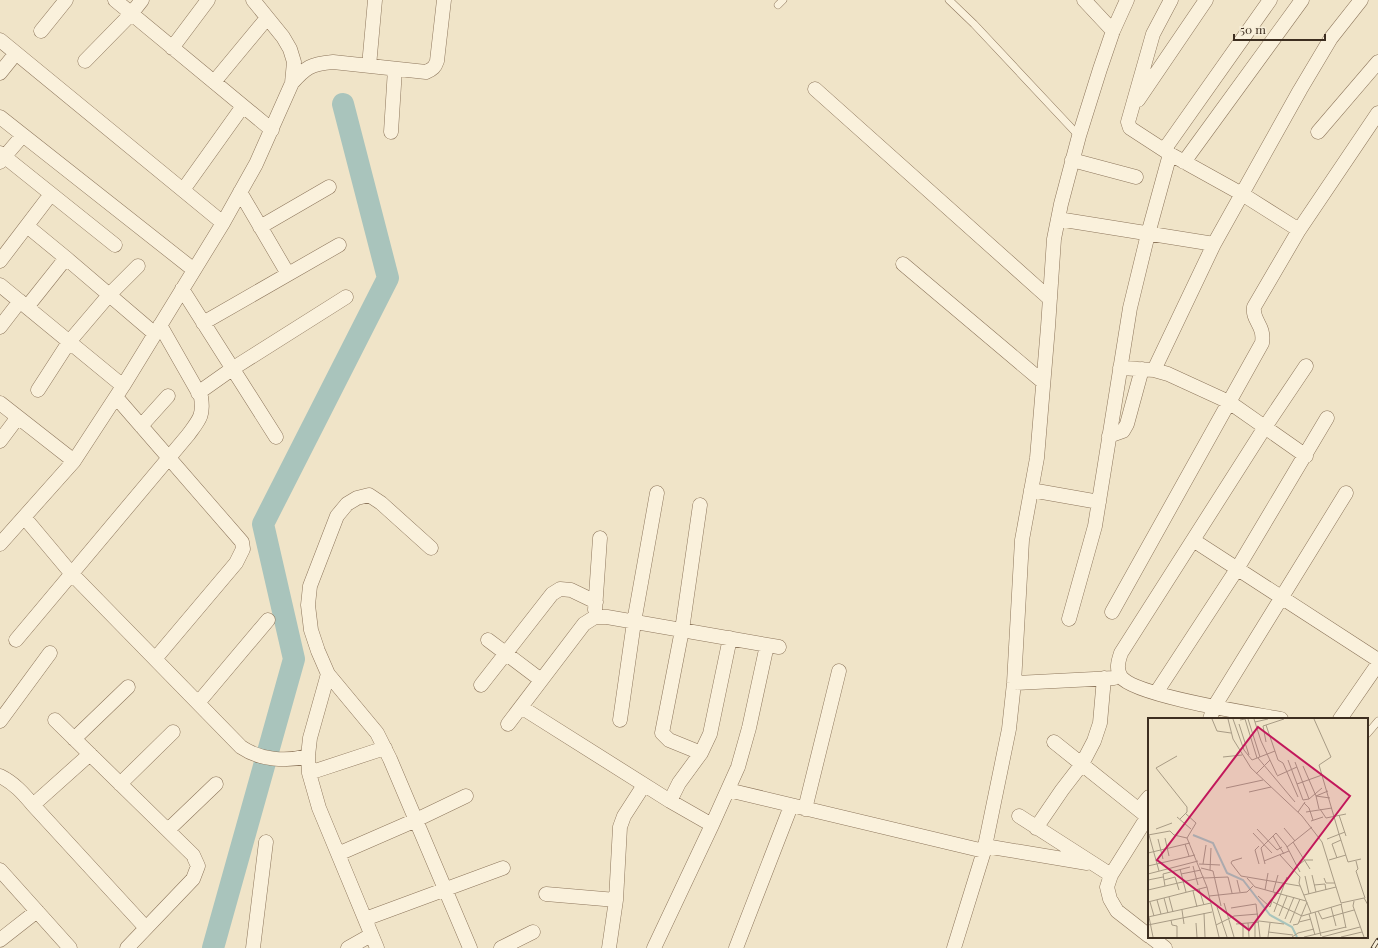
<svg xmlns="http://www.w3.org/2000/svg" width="1378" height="948" viewBox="0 0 1378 948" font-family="'Playfair Display',serif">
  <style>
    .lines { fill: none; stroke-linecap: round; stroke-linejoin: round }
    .river { stroke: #a9c4bc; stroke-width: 22 }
    .service-casing { stroke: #8d765c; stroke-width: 8 }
    .minor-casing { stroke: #8d765c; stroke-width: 15 }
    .service { stroke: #faf1dc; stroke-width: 7 }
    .minor { stroke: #faf1dc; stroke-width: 14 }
    .rail-casing { stroke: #3d2e20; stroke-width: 4.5 }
    .rail { stroke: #f7eed8; stroke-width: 3; stroke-dasharray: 9; stroke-linecap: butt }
    .inset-river { fill: none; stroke: #a9c4bc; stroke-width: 2 }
    .inset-road { fill: none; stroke: #a89b85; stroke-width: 1 }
    .view { fill: #c2185b; fill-opacity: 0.15; stroke: #c2185b; stroke-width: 2 }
    .inset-edge { fill: none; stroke: #3d2e20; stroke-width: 2 }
  </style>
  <rect width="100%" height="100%" fill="#f0e4c8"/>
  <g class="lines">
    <path class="river" d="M213,948L294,659L263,524L388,278L343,104"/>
    <defs>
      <path id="service" d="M949,0L974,24L1079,136
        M778,5L783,0
        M1367,734L1378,721"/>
      <path id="minor" d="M115,0L272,130
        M1084,0L1113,31
        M1171,0L1153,34L1128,122L1130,128L1170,154L1242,194L1299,230
        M41,31L66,0
        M0,40L223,223
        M172,48L208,0
        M85,61L131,14L142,0
        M369,66L375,0
        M0,73L16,53
        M214,82L267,18
        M292,83C306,67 311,64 333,62L426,72C433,69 435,67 437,61L444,0
        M815,89L1050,299
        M1138,100L1206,0
        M0,117L194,270
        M391,132L395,69
        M1318,132L1378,62
        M1164,150L1270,0
        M0,153L115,245
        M1072,160L1136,177
        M0,162L23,135
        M1184,162L1302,0
        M183,190L243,106
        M240,192L288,274
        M1058,219L1214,244
        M27,226L66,258L155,334
        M260,227L329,187
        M0,261L51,194
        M903,264L1043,382
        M0,285L123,386
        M182,289L276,437
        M27,307L66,258
        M203,323L339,245
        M0,327L20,301
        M1120,368L1154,370L1168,374L1229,402L1306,456
        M1154,370L1214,244L1300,90L1331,38L1361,0
        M38,390L69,342L109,295L138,266
        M198,393L232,369L346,297
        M116,397L242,542L243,549L236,563L155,659
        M0,403L74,461
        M141,426L168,396
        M1109,436L1123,431L1127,424L1142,369
        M0,441L18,417
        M1031,490L1099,502
        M700,505L682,630L662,733L669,740L701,753
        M24,517L71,573L241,747C260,760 286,762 308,756
        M1193,540L1378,660
        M0,544L74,461L123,386L223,223L256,164L292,83L294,62L290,49L283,37L253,0
        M431,548L381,503L369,495L357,498L347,504L337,516L310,586L308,605L311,630L318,651L328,674L377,733L390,759L470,948
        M595,610L600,538
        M1112,612L1262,343C1265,325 1252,321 1254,307L1299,230L1378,113
        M1069,619L1095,526L1130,308L1148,234L1170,154
        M16,640L188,435C199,420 204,416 201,397L160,325
        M488,640L541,680
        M328,674L310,738L308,756L309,773L319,808L377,948
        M1014,683L1114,678
        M481,685L552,594L560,589L571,590L596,602
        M1156,693L1237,569L1327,418
        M198,703L268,620
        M521,707L670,801L712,825
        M1210,719L1214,707L1346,493
        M1281,719C1254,714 1136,696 1121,677C1116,669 1118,662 1121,653L1265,427L1306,366
        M1340,719L1378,664
        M55,720L193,855L198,866L193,879L127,948
        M620,720L634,622L657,493
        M0,721L50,653
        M508,724L584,624L595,617H607L779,647
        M74,739L128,687
        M1054,742L1149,818
        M309,773L385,748
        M0,776C14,783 23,793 33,805L146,928
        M120,784L173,732
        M728,790L984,851
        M670,801L679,783L701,753L710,734L730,638
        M33,805L90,754
        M805,809L839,671
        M1139,809L1149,797
        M1019,816L1111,875
        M1148,816L1111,875L1107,887L1110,899L1117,911L1149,936
        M1036,828L1062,790L1082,764L1094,741L1100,723L1104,678
        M168,830L216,784
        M985,846L1087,863
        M338,854L416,820L466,796
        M0,870L70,948
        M546,894L616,900
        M365,919L503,868
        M1151,937L1165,948
        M0,940L37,911
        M253,948L266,842
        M348,948L371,935
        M501,948L533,932
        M609,948L616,900L620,827L624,816L644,785
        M654,948L712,825L738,767L749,728L767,645
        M736,948L791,806
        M954,948L984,851L1009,729L1014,683L1022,540L1037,458L1048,327L1054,239L1061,204L1079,136L1100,69L1113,31L1127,0"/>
    </defs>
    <use href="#service" class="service-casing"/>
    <use href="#minor" class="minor-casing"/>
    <use href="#service" class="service"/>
    <use href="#minor" class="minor"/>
    <defs>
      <path id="rail" d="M1373,948L1378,940"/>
    </defs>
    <use href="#rail" class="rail-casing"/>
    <use href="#rail" class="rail"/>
  </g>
  <g transform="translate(1148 718)">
    <rect width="220" height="220" fill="#f0e4c8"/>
    <path class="inset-river" d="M45,117L65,125L79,155L95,162L122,197L144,209L149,219"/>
    <path class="inset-road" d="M64,1L69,13L83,15M80,1L85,21L103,50L154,98L174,124L193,185L216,180L220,187M85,1L96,32L104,42L127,33M100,1L112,39M106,1L113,23L129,57M166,1L183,39L171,47L191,116L200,144L213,141M92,2L97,1L109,40M107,4L120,1M91,6L101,37M118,7L130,42L135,45L150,79M118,24L115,8L136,1M29,38L8,50L39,89V94L32,101M75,39L94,37M110,40L147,84M140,42L155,82L161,81L174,70M147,44L161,81M155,48L168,78L182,80M108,56L122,42M129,58L149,49M149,66L174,57M78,70L115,62M101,74L123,69M168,78L171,91M168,78L180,73M156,85L161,90L165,102M172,91L178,100L198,96M150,94L157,84M158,94L184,90M37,95L48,105L39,120M191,97L198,118M29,99L43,111M163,103L175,99M136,110L147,123M8,111L24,105M109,111L129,132L134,129M105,115L124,135M128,115L138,127L152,154M0,117L22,113L26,117L39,120L59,169L71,219M1,117L11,153M125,118L136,136M17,120L21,138M10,121L15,141M179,121L197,114M145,124L162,151M37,126L41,138M139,129L164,109M0,135L42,125M132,137L152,159L151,165L163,195M94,140L84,143L83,145L93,158L152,168M189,140L184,126L193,122M181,142L198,137M116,143L141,133M208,143L210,151L208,153L217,180M51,146L72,147M55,146L58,127M111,146L107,132L111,128M117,146L113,130L128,115M0,148L47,137M45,148L50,167M149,148L157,142H165M53,150L65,153L73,188M32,151L38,174M62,152L63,130M0,156L50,143M33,156L53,152M164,157L168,174M157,158L161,176M56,160L80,159L84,175M99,160L107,169L158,183M176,160L178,165H187M0,162L15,159M16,162L27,159L31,172M89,162L92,174M166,167L177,166L178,172M17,168L15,156L42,149M51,171L56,187M0,172L56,159M117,172L120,155M45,173L49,189M125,174L130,157M156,177L188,169M61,178L99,174L105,168M110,178L122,189L127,175M21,179L25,194M16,180L20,195M9,182L13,196M206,183L205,188L216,219M0,184L59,169M2,184L6,198M125,184L154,198L194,186M76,185L86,219M193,186L198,210M69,189L79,219M183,189L188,208M83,190L108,186L112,219M34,192L36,206M170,193L174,201L206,192M126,194L139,159M167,194L173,218M56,195L57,219M161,196L167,217M131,198L139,178M0,199L63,185M1,199L5,219M137,201L146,179M23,202L24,207L29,208V219M111,203L136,206M151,204L163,201M48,205L49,219M100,205L101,219M107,205V219M142,205L152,181M88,206L111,204M0,207L64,194M68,207L86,198L110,196M145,207L150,206L159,184M120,214L145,217M95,219V206M120,219L122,205M144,219L150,215L166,211M156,219L198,209M174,219L212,209M193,219L214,214"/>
    <path class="view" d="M110,9L202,78L101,212L9,142Z"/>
    <rect width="220" height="220" class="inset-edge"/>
  </g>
  <path d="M1234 34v6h91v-6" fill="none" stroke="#3d2e20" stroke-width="2"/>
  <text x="1240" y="34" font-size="12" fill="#3d2e20" stroke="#f7eed8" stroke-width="3" paint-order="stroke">50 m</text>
</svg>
